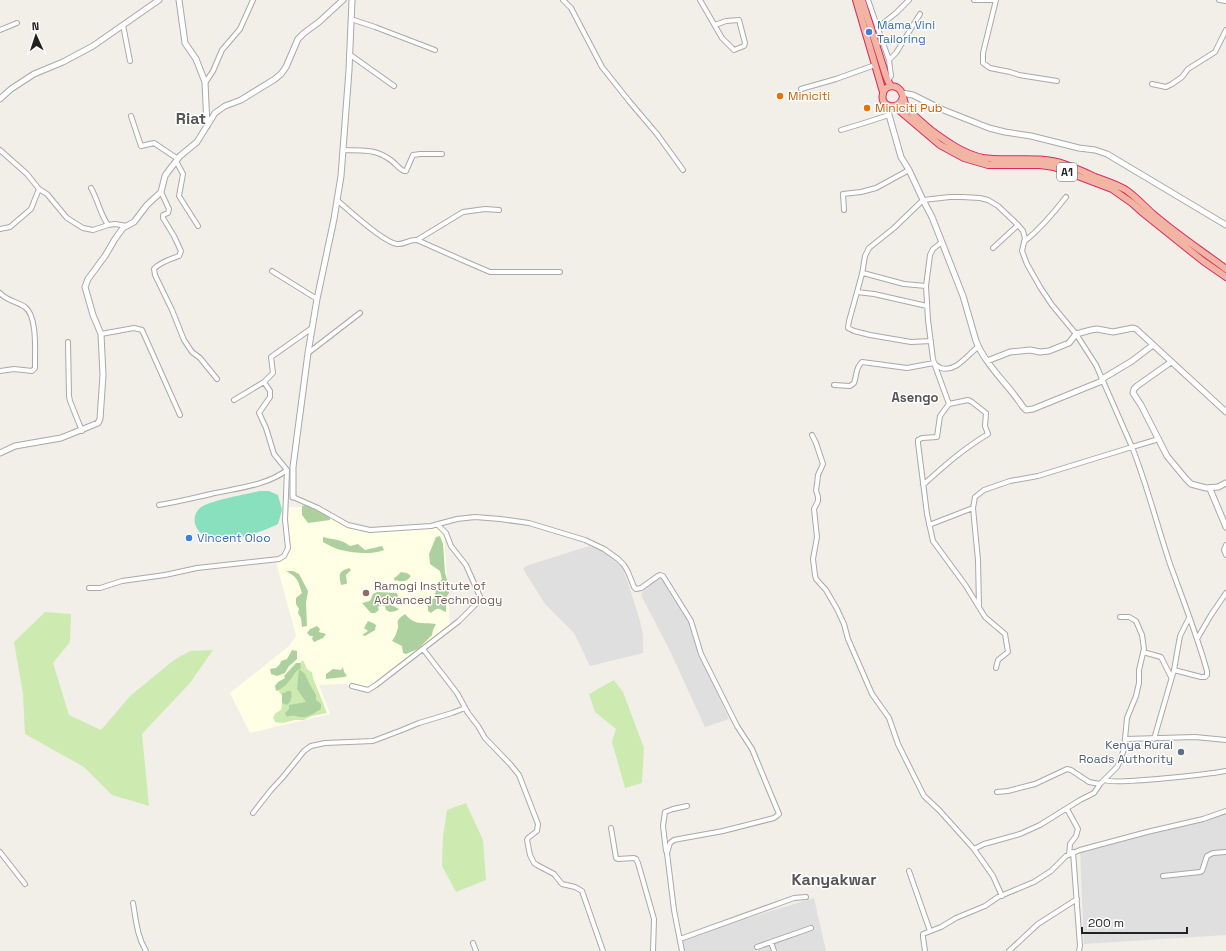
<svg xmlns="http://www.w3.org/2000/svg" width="1226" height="951" viewBox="0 0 1226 951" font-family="'Space Grotesk',sans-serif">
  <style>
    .residential { fill: #e0dfdf }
    .education { fill: #ffffe5 }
    .grass { fill: #cdebb0 }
    .forest { fill: #add19e }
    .pitch { fill: #88e0be }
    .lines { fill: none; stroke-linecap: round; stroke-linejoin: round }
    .minor-casing { stroke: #a9a9a9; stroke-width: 6 }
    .tertiary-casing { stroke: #a9a9a9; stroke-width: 7 }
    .trunk-casing { stroke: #dc2a67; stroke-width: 8 }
    .minor { stroke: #fff; stroke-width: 4 }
    .tertiary { stroke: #fff; stroke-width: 5 }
    .trunk { stroke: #f2b4a3; stroke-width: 6 }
    .shop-dot { fill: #3f7fe0; stroke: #fff; stroke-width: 1.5 }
    .food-dot { fill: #e8710a; stroke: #fff; stroke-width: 1.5 }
    .education-dot { fill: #8d6e63; stroke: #fff; stroke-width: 1.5 }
    .service-dot { fill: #5c6f8a; stroke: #fff; stroke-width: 1.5 }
    .labels { text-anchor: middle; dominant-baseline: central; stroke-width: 3; stroke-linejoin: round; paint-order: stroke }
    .shield { fill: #fff; stroke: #646464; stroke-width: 1 }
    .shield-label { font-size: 11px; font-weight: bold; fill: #222 }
    .shop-label { font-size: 12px; fill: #366cbe; stroke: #fff; text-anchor: start }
    .food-label { font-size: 12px; fill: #c56008; stroke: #fff; text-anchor: start }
    .education-label { font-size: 12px; fill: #785e54; stroke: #fff; text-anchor: start }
    .service-label { font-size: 12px; fill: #4e5e75; stroke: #fff; text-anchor: end }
    .neighbourhood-label { font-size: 13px; font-weight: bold; fill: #555; stroke: #fff }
    .district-label { font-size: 16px; font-weight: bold; fill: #555; stroke: #fff }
  </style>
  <rect width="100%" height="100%" fill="#f2efe9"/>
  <path class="residential" d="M589,546L603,551L622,567L629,586L640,621L643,635V653L590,666L574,633L545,604L523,569L526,566Z
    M662,576L686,615L698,650L729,719L705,727L670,651L641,595L647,584Z
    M1226,814V935L1084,944L1080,852Z
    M814,898L826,951H683L682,938Z"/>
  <path class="education" d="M289,507H323L352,524L362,532L438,526L444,534L450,625L368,688L345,684L319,685L330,714L250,733L230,693L289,646L296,636L276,562L284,559L290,547L288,516Z"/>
  <path class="grass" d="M45,612L71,614L70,642L53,663L69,715L101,730L130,696L174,660L190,651L213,650L190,683L142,734L149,806L112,795L84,767L25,734L23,694L14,642Z
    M303,660L307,669L312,672L313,678L327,713L312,716L304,720H295L283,723L275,722L273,717L276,713L281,710L282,703L285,701L284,697L279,692L277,687L296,666Z
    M614,680L623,692L644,748L642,783L625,788L612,742L616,729L595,712L589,694Z
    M466,803L483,840L486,880L456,892L442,866L443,836L447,810Z"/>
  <path class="forest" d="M306,505L311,506L313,509L323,512L330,517V520L308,523L302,515V506Z
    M440,536L443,544L445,573L449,586V593L446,598V612C438,609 439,606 431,613L428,611V602L434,598C436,591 437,583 442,579L440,571L430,564L429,554L436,537Z
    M323,537C334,540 341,539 350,546L358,544L365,550L382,546L384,550C372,555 354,553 341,550C335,549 329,545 323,542Z
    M349,568L351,570L346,575L347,583L346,584L341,585C339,574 338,572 349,568Z
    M286,571H293L299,574L308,591L306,603L307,626L302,627L301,618L298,613L299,609L296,604V598L302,593C298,580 298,578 286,571Z
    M401,572L407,573L411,576C407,581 404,582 398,581V580L395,581L394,578L396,577Z
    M377,592L397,593L399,600L396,602H392L388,603L399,609L396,611L390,612L386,610L385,606L381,605L378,607L379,610L375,613H371L362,603L370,601L373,594Z
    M405,614C415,626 422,622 436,624L433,630L432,635L418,649L406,654L403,653L402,646L392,641C394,638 396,635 397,631C401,622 392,623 405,614Z
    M368,621L373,623L376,625L375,630L365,636L362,635L368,631L364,628Z
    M317,626L320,629L319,632L326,634L323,638L314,642L312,639L313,636H310L307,633L310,629Z
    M292,650L297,651V659L289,666L285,673L277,676L271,674L270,669L276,668L280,664L281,661L287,659Z
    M296,663H300L301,668C292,672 291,686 276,691L275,686L278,682L285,678L284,676Z
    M343,667L344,672L347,676L344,677L326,679V674L333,669L341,670Z
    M299,669L305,674L309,683L316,695V700L321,704V709C314,713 308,718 300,717C295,716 292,715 287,717L285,713L289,709V705L306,702L297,689Z
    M287,691H291C292,696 292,701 287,705L282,703V693H285Z"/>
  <path class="pitch" d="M259,491H269L278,495L282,510L278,524C258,534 205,554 195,524C194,519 195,512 200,508C210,500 245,495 259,491Z"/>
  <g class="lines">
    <defs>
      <path id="minor" d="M563,0L571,8L602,67L629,101L657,134L683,170
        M700,0L722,38L734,50L744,46L745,43L739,20L726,21L715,25
        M868,0L889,60L891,76L888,81
        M974,0H995
        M996,0L983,53V63L990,68L1010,72L1019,75L1057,81
        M1219,0L1226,1
        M351,19L375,27L435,50
        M123,25L130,61
        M877,28L896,13L909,0
        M0,30L17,23
        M349,54L394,86
        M889,60L896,53L920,14
        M205,83L213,71L222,50L240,29L253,0
        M1152,84L1166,87L1172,84L1182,77L1188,69L1215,52L1226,30
        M801,89L836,79L875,65
        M131,116L141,146L154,143L178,159
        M841,130L861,124L889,115
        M0,150L27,174L39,189L47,194L67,218L83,228L93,230L108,225L115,224L127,226
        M343,150C363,151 375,148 392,161C396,164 399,169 404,171H406L413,155L420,154H442
        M176,161L183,174L179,196L198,226
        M91,188C98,200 100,214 108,225
        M161,192L169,209L168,213L163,215V218L174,236L181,251L179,256C171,259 160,262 154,269L155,275L172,310L184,340L192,352L200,358L217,379
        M337,200C347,209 385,243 397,244C404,245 409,239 417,240L469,263L490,272H560
        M844,210L843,194L861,192L876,188L909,170
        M0,229L10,227L31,209L39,189
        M417,240L463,212L485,209L499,210
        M942,242L933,249L930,255L926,286L928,320L933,359C934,364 936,366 941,368C956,373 968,354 978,347
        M1024,242C1041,228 1053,214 1066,197
        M993,248L1018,225
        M272,271L317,299
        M863,273L904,284L926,286
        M857,292L874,294L927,306
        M0,293C7,301 16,301 25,307C37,316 35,348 35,362V368L32,371L14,369L0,371
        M101,334L134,328L142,330L180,415
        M931,341L911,342L870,335L854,331L848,328L849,321L862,274L865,256L869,248L894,228L923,200L950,197H962L980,198L988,200L998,206L1018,225L1023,231L1025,238L1022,251L1027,264L1040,287L1052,305L1076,334L1096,365L1132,447L1159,439
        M68,342L69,396L70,401L82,431
        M308,353L360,313
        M834,385L850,386L854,383C857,376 855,368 862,362L907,368L934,363L949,404L968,400L972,402L986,413L985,426L988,434C963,449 944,466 923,485
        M234,400L264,382L273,373L271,357L312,328
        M949,404L940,416L937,437L922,438L918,440V443L927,514L933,541L966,586L985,617L1005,634L1008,652L998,660L996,668
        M812,435L816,443L823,464L818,475L817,484L816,490L818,497V501L814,509L817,537L813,559L815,575L816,579L826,590L837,609L844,624L848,639L872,694L889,718L898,744L924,796L939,810L974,849L993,876L1002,896
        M293,497L318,508L348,525L370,530L431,526L457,519L475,517L500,519L529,523L585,540L604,549L618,559L624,565L628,572L634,587L636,589L641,588L658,576L660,575L663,576L691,621L701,654L737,726L752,749L779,814L778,815L774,818L723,831L679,839L674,840L670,843L667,853L674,910L682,951
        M159,505C177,502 193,498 211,494C236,488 266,486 287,470
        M929,525L973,508
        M1226,545L1224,550L1226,555
        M89,588H100L122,581L165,575L197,568L279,559L284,556L288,548L285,520L287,470L274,454L266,428L259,413L270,397V391L264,382
        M979,607L978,560L973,508L975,497L984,490L1010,481L1038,476L1132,447C1147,485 1157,525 1170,564C1183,600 1197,635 1207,671V675L1205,677H1201L1174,670
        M1197,639L1211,615L1226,593
        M423,649L457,693L468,713L478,726L485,738L510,764L519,775L538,824L537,831L528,838L527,840L530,855L534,863L537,865L554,874L562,884L575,887L582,891L603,951
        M1143,652L1161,657L1171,677
        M352,686L368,690L376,685L459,621L481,599L466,565L451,546L446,533L438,525
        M1125,739L1195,737L1226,740
        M1154,739L1174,670L1180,636L1189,618
        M1105,780C1113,785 1210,774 1226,771
        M997,792L1008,791L1035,784L1067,769L1071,770L1089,782L1100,784
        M1067,809L1078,829L1076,836L1070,844L1069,855
        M253,813L271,790L283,777L304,751L311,746L325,743L373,741L402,730L419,723L452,713L465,708
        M611,828L616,858L618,859L634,858L636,859L638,863L654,919L653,951
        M974,849L984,844L1020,834L1040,825L1080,800L1094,793L1100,784L1117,767L1120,761L1124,749L1127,718L1136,696L1139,683V670L1144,649L1142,635L1136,621L1129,617H1120
        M666,851L663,826L665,812L673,809L687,806
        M0,852L25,884
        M1073,852L1080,946L1079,951
        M909,871L930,931
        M1163,876L1200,872L1202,871L1207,856L1213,853L1226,852
        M133,903C136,920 137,936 146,951
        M680,939L794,898L806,897
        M771,942L774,951
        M473,943L476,951
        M757,947L811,928
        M925,951L923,937V934L941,927L956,918L985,906L998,897L1034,882L1051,871L1066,856L1080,850L1147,832L1203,819L1226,811
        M1009,951L1038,924L1077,899"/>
      <path id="tertiary" d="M179,0L185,43L196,59L205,82L207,126
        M902,93L913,95L941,109L989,128L1005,132L1031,136L1079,148L1095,150L1107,154L1226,225
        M0,99L11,89L34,74L63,62L93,46L159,0
        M888,105L889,115L901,157L909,170L923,200L932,217L963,296L976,341C986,366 1008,384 1023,407L1026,410L1033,409L1102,381
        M987,361L1010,352L1030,350L1040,352L1049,351L1069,343L1076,334L1091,330L1097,329L1113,332L1133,328L1136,329L1226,412
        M1171,362L1137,386L1134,389L1133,393L1141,405L1167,456L1186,479L1191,484L1206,488L1218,487L1226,483
        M1102,379L1132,361L1153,345
        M0,453L15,446L61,438L98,423L100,419L103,375L101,334L93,315L85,287L88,279L105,256L115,239L123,228L134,222L147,205L161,192L165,176L167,173L180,156L197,142L215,113L225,106L241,100L275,79L281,74L286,67L298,39L304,33L319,22L343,0
        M1210,489L1226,527
        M293,497V467L308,353L317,299L334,219L341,176L349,70L352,0"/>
      <path id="trunk" d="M856,0L883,92
        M862,0L886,76L888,81L891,86
        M903,97C899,112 879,107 883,94C884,86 894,84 899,89C904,93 903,101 906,106C912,115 924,124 932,131C947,142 964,154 983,158C1009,162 1039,155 1064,164C1075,168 1085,172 1095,177C1106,181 1116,184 1126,190C1136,197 1144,206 1153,214C1176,234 1202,251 1226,269
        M894,106L940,145L964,158L988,165H1040L1054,167L1112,189L1132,203L1143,213L1203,261L1226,277"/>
    </defs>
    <use href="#minor" class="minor-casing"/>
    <use href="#tertiary" class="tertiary-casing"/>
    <use href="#trunk" class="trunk-casing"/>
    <use href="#minor" class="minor"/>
    <use href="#tertiary" class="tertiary"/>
    <use href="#trunk" class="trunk"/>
  </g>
  <g class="shop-dot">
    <circle cx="869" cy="32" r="4"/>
    <circle cx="189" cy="538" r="4"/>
  </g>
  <g class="food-dot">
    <circle cx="780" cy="96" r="4"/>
    <circle cx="867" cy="108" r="4"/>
  </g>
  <circle class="education-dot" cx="366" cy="593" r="4"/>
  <circle class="service-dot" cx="1181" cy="752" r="4"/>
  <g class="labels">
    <rect class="shield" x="1057" y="163" width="20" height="18" rx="3"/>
    <g class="shield-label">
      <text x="1067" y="172">A1</text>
    </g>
    <g class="shop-label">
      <text x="877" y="25">Mama Vini<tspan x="877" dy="14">Tailoring</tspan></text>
      <text x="197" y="538">Vincent Oloo</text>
    </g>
    <g class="food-label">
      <text x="788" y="96">Miniciti</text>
      <text x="875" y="108">Miniciti Pub</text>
    </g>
    <g class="education-label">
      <text x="374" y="586">Ramogi Institute of<tspan x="374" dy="14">Advanced Technology</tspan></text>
    </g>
    <g class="service-label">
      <text x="1173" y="745">Kenya Rural<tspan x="1173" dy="14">Roads Authority</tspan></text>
    </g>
    <g class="neighbourhood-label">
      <text x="915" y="397">Asengo</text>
    </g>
    <g class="district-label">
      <text x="191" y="118">Riat</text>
      <text x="834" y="879">Kanyakwar</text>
    </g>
  </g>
  <g transform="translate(36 36) rotate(357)" stroke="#ffffff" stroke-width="3" paint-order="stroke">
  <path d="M0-3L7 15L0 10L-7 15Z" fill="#222222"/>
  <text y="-6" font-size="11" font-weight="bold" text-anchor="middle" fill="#222222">N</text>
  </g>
  <path d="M1082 927v6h105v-6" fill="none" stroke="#222222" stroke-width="2"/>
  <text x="1088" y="927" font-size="12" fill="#222222" stroke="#ffffff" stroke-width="3" paint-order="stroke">200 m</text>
</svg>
